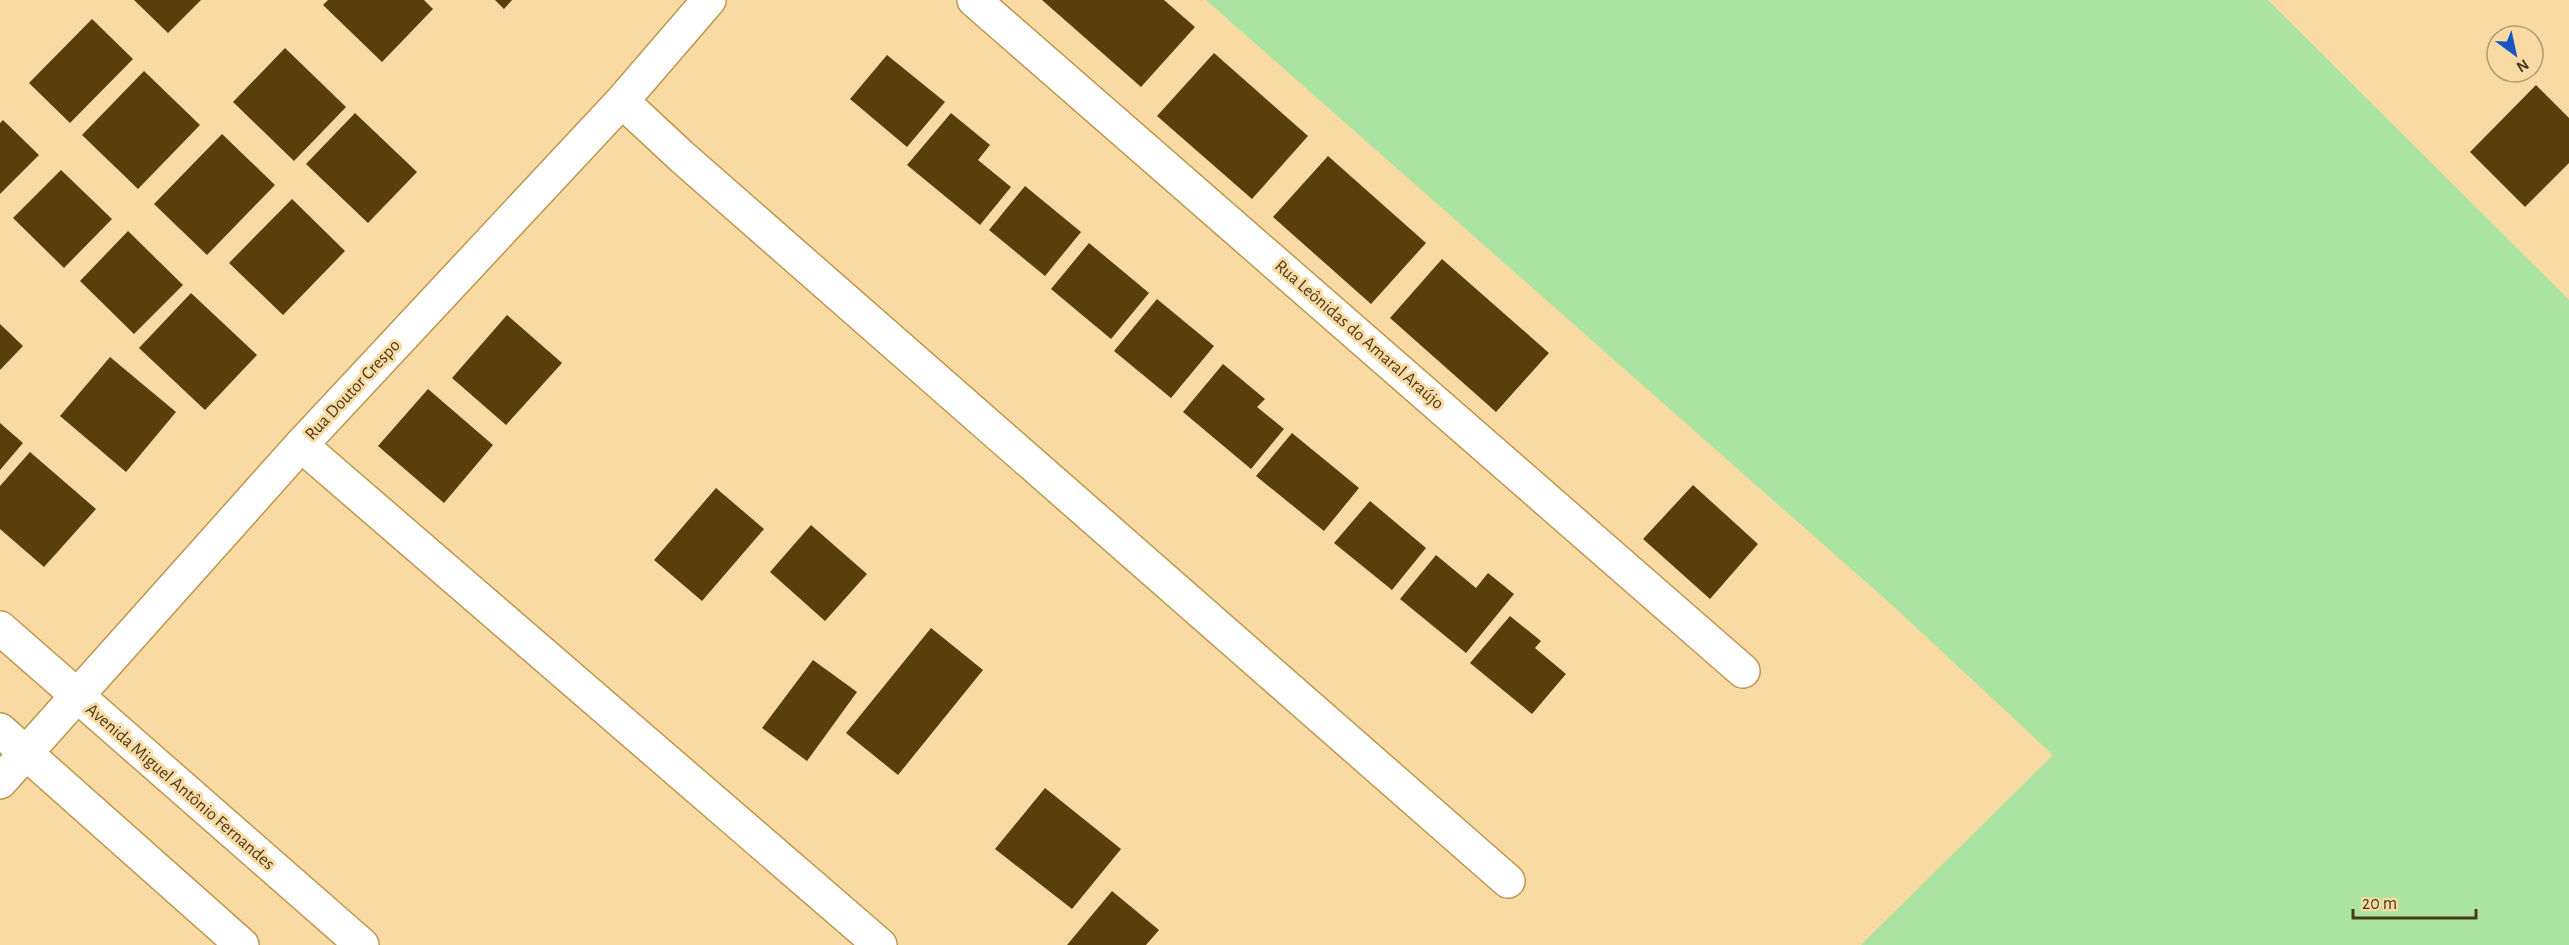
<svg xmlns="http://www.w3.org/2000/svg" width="2569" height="945" viewBox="0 0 2569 945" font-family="'Alegreya Sans',sans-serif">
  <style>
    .green { fill: #abe3a1 }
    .building { fill: #583f0c }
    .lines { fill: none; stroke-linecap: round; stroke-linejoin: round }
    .minor-casing { stroke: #bd9751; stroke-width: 36 }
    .tertiary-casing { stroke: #bd9751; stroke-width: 36 }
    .minor { stroke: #fff; stroke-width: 33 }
    .tertiary { stroke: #fff; stroke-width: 33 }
    .labels { text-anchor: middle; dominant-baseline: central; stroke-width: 6; stroke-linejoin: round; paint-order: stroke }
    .street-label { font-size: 18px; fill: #4a3a1c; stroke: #fadaa3 }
  </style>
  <rect width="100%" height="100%" fill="#fadaa3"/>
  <path class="green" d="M1206,0H2268L2569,300V945H1861L2053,755L1892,605Z"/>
  <path class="building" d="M134,0H201L168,33Z
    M328,0H424L433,9L382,62L323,5Z
    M495,0H512L504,9Z
    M1042,0H1164L1195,27L1141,87Z
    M92,19L133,59L70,123L29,83Z
    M285,48L346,107L294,161L233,102Z
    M1214,53L1308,136L1252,199L1157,116Z
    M887,55L945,102L907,147L850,99Z
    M144,71L200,125L138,189L82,135Z
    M2536,85L2569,118V163L2525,207L2470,152Z
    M355,113L417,172L368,223L306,164Z
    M951,113L990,145L978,160L1011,187L980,225L907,165Z
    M3,120L39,155L0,194V123Z
    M222,134L275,185L207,255L154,204Z
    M1328,156L1426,243L1371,304L1273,217Z
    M61,170L112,219L64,268L13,218Z
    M1025,186L1081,232L1045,276L989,230Z
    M292,199L345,251L283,315L229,263Z
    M128,231L183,285L134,334L80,281Z
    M1089,243L1149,293L1111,339L1051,289Z
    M1442,259L1549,353L1496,412L1390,318Z
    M191,293L257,355L205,410L139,348Z
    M1157,299L1214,346L1171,398L1114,351Z
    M507,315L562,363L506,425L452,378Z
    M0,324L23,346L0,370Z
    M110,357L176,412L126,472L60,416Z
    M1223,364L1265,399L1257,407L1284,429L1251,469L1183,412Z
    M428,389L493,445L444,503L378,446Z
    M0,423L23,443L0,470Z
    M1292,433L1359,488L1324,531L1256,476Z
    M30,452L96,509L44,567L0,529V486Z
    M1693,485L1758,544L1710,599L1643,539Z
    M716,488L764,529L702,601L654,560Z
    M1370,501L1426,548L1392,590L1334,543Z
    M811,525L867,574L825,621L770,572Z
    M1436,555L1476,588L1488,573L1514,594L1466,653L1400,599Z
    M1510,616L1541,641L1535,648L1566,674L1532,714L1470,663Z
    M931,628L983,670L898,775L846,733Z
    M813,660L857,692L807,761L762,728Z
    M1045,788L1121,849L1072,909L995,849Z
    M1112,891L1159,930L1146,945H1067Z"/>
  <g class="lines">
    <defs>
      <path id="minor" d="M974,0L1743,671
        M622,101L681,156L1508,881
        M301,445L880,945
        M0,782L301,445L622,101L709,0"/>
      <path id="tertiary" d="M0,628L362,945
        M0,730L242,945"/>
    </defs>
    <use href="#minor" class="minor-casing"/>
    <use href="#tertiary" class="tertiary-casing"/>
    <use href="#minor" class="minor"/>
    <use href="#tertiary" class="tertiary"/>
  </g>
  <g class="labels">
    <g class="street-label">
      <text transform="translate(1359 335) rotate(41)">Rua Leônidas do Amaral Araújo</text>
      <text transform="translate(353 390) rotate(-47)">Rua Doutor Crespo</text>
      <text transform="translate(180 787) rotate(41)">Avenida Miguel Antônio Fernandes</text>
    </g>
  </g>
  <g transform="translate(2515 54) rotate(147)"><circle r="28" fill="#fadaa3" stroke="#b49a6d" stroke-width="1.5"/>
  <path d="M0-4.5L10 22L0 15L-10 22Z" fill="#1855c1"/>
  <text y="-9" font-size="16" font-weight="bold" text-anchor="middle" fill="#4a3a1c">N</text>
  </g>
  <path d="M2353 909v9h123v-9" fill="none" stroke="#4a3a1c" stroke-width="3"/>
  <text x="2362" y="909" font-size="18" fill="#4a3a1c" stroke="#fadaa3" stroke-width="4.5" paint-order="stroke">20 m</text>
</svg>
